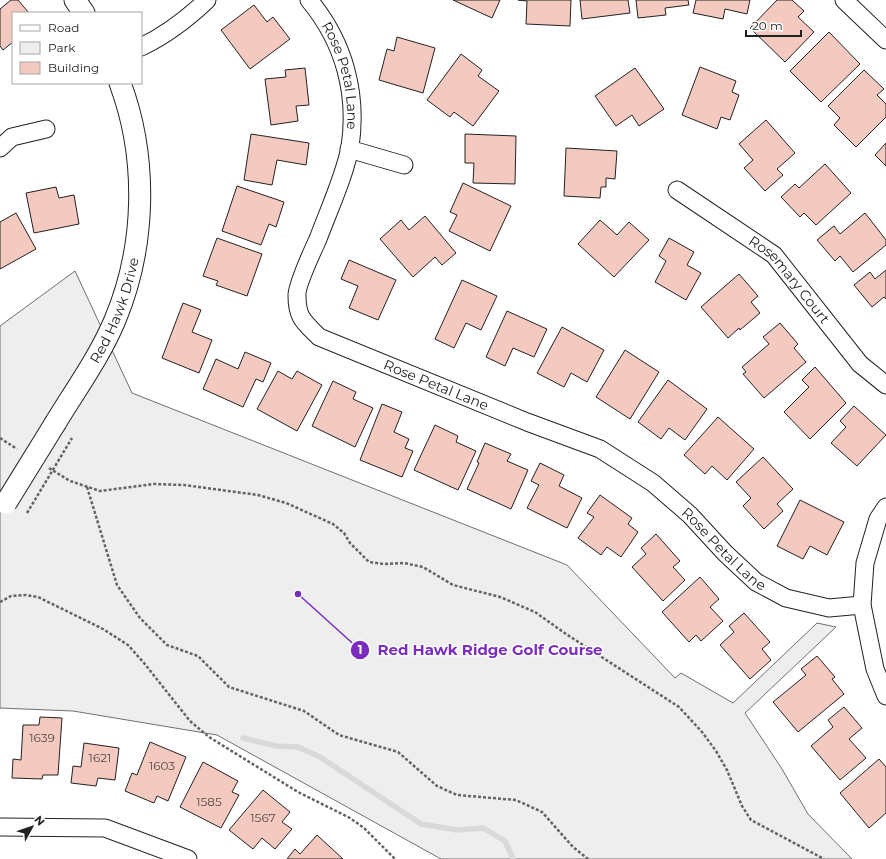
<svg xmlns="http://www.w3.org/2000/svg" width="886" height="859" viewBox="0 0 886 859" font-family="Montserrat,sans-serif">
  <style>
    .green { fill: #eee; stroke: #6f6f6f }
    .lines { fill: none; stroke-linecap: round; stroke-linejoin: round }
    .stream { stroke: #d9d9d9; stroke-width: 5.5 }
    .building { fill: #f3c9c0; stroke: #222 }
    .minor-casing { stroke: #222; stroke-width: 19 }
    .tertiary-casing { stroke: #222; stroke-width: 23 }
    .path { stroke: #646464; stroke-width: 2.5; stroke-dasharray: 3 2; stroke-linecap: butt }
    .minor { stroke: #fff; stroke-width: 17 }
    .tertiary { stroke: #fff; stroke-width: 21 }
    .tertiary-bridge-casing { stroke: #222; stroke-width: 23; stroke-linecap: butt }
    .path-bridge { stroke: #646464; stroke-width: 2.5; stroke-dasharray: 3 2; stroke-linecap: butt }
    .tertiary-bridge { stroke: #fff; stroke-width: 21 }
    .labels { text-anchor: middle; dominant-baseline: central; stroke-width: 3; stroke-linejoin: round; paint-order: stroke }
    .number-label { font-size: 12px; fill: #564c4a }
    .street-label { font-size: 14px; fill: #222; stroke: #fff }
    .leader { fill: none; stroke: #7b2cbf; stroke-width: 1.5 }
    .callout-dot { fill: #7b2cbf; stroke: #fff; stroke-width: 1.5 }
    .mark-label { font-size: 12px; text-anchor: middle; font-weight: bold; fill: #fff }
    .callout-label { font-size: 15px; text-anchor: middle; font-weight: bold; fill: #7b2cbf; stroke: #fff; stroke-width: 3; stroke-linejoin: round; paint-order: stroke }
  </style>
  <rect width="100%" height="100%" fill="#fff"/>
  <path class="green" d="M75,271L132,393L567,565L675,678L681,673L733,703L817,623L836,627L745,713L782,769L808,814L852,859H441L217,735L73,711L0,708V326Z"/>
  <g class="lines">
    <path class="stream" d="M243,738L276,746L298,747L320,757L421,824L457,830L483,828L505,841L513,859"/>
  </g>
  <path class="building" d="M11,0H18L29,13H13V42L3,50L0,46V9Z
    M453,0H500L492,18Z
    M518,0H571L570,26L526,24L527,1Z
    M580,0H628L630,13L582,19Z
    M636,0H688L689,5L665,8L666,15L638,18Z
    M696,0H750L747,14L725,9L723,19L693,13Z
    M777,0H792L804,11L798,17L814,32L785,62L750,28Z
    M254,5L267,22L273,17L290,39L250,69L221,30Z
    M829,32L860,64L821,102L790,71Z
    M397,37L435,48L423,93L379,80L387,49L394,51Z
    M461,54L482,70L478,76L499,91L473,126L454,112L450,117L427,100Z
    M700,67L736,81L732,92L739,95L730,120L721,117L717,129L682,115Z
    M305,68L309,105L296,106L298,121L271,125L265,79L286,77L285,70Z
    M635,68L664,109L639,126L632,115L616,126L595,96Z
    M864,70L884,89L877,95L886,104V117L856,147L834,125L840,118L828,106Z
    M766,120L795,153L777,169L783,175L765,191L744,168L753,160L739,144Z
    M251,134L309,143L306,165L277,160L272,185L244,180Z
    M465,134L516,136L515,184L473,183L474,163H465Z
    M886,143V166L875,155Z
    M566,148L617,151L615,179L606,178V187H601L600,198L564,196Z
    M825,164L851,193L816,225L804,213L800,217L781,197L795,184L799,188Z
    M463,183L511,206L490,251L449,231L457,215L450,212Z
    M237,186L284,202L276,227L269,224L261,245L222,231Z
    M56,187L59,198L74,195L79,224L34,233L26,193Z
    M16,213L36,249L0,269V222Z
    M865,213L886,240V245L853,272L840,256L835,261L817,240L834,226L840,234Z
    M425,216L456,253L442,265L435,257L413,277L380,239L401,220L409,230Z
    M600,220L617,235L629,222L649,240L614,277L578,244Z
    M217,238L262,254L247,296L216,285L218,281L203,276Z
    M669,238L694,252L687,265L701,273L686,300L655,282L666,261L659,256Z
    M349,260L396,280L378,320L349,308L358,286L341,279Z
    M886,270V299L884,297L872,307L854,285L870,272L875,279Z
    M739,274L758,296L751,302L760,313L740,330L739,328L728,338L701,307Z
    M462,280L497,296L481,330L466,323L454,348L435,339Z
    M183,303L201,310L192,332L212,340L199,373L162,358Z
    M507,311L547,329L534,357L513,348L505,366L486,357Z
    M780,323L798,344L794,348L806,362L764,398L743,374L746,372L742,367L769,344L763,337Z
    M562,327L604,350L587,382L571,373L564,387L537,373Z
    M625,350L659,372L630,419L596,397Z
    M245,352L271,363L263,382L256,379L243,407L203,389L216,359L238,369Z
    M815,367L846,403L810,439L784,412L809,387L802,380Z
    M278,371L292,379L297,371L322,385L297,431L257,409Z
    M668,380L707,409L685,440L669,428L661,439L638,422Z
    M333,381L356,392L353,399L373,408L355,447L312,426Z
    M382,404L402,412L394,432L409,439L405,448L413,451L402,477L360,460Z
    M854,406L886,435L857,466L831,443L846,427L840,421Z
    M718,417L754,449L727,480L712,466L705,474L684,455Z
    M435,425L458,436L456,442L476,451L458,490L414,470Z
    M485,443L511,454L507,461L528,470L511,509L467,489L479,463L477,462Z
    M763,457L793,489L777,504L783,511L764,529L743,506L751,498L736,482Z
    M540,463L564,475L559,486L582,498L567,528L527,508L539,485L531,481Z
    M600,495L632,518L628,524L638,532L621,557L607,547L601,555L578,538L594,517L587,513Z
    M800,500L844,522L827,555L810,546L803,559L777,546Z
    M656,534L680,561L673,567L685,580L663,601L632,567L646,554L641,548Z
    M700,577L719,599L710,607L723,621L701,641L696,635L689,642L662,612Z
    M744,613L770,642L762,649L771,660L750,679L720,645L734,632L729,626Z
    M817,656L835,677L832,679L844,694L798,732L773,702L806,675L801,669Z
    M844,707L862,728L849,739L866,758L840,780L811,746L833,727L828,720Z
    M40,717L62,718L58,775H43L42,779L12,778L13,759L21,760L23,725H39Z
    M150,742L186,757L168,801L157,796L154,803L125,791L132,773L137,775Z
    M84,743L119,748L115,780L98,778L96,786L71,783L73,766L81,767Z
    M879,759L886,767V813L869,828L840,793Z
    M203,762L238,781L232,792L239,795L221,828L180,807Z
    M263,790L290,812L282,822L292,829L275,849L262,838L253,849L229,830Z
    M317,835L343,859H287L295,849L300,854Z"/>
  <g class="lines">
    <defs>
      <g id="minor">
        <path id="s1" d="M309,0C344,42 358,93 350,147C345,175 328,212 318,239C313,250 296,286 297,296C297,318 304,322 319,337L527,422L600,449L653,483L690,515L725,553L756,582L786,598L829,608L862,605"/>
        <path d="M844,0L886,40"/>
        <path d="M141,47C166,35 187,19 207,0"/>
        <path d="M0,148L12,137L46,129"/>
        <path d="M349,149L404,165"/>
        <path id="s2" d="M677,190L774,255L860,364L886,385"/>
        <path d="M886,507L878,519L865,563L862,605L875,669L886,696"/>
        <path d="M0,827L105,828L188,859"/>
      </g>
      <g id="tertiary">
        <path d="M75,0L84,13"/>
        <path id="s3" d="M56,422C76,389 100,356 115,320C146,246 148,158 120,83"/>
      </g>
    </defs>
    <use href="#minor" class="minor-casing"/>
    <use href="#tertiary" class="tertiary-casing"/>
    <path class="path" d="M0,438L17,449
      M49,468L70,481L100,491L154,484L184,485L258,495L286,503L333,524L344,533L350,543L369,562L384,564L404,563L423,567L453,585L500,597L535,612L566,634L679,707L702,732L716,751L727,770L742,806L751,820L824,859
      M87,487L117,585L140,618L167,645L198,656L229,687L304,711L339,735L398,752L437,786L457,795L516,800L542,812L573,847L588,859
      M0,602L11,596L26,595L38,597L103,629L128,645L144,663L190,721L209,737L298,792L350,818L364,828L395,859"/>
    <use href="#minor" class="minor"/>
    <use href="#tertiary" class="tertiary"/>
    <defs>
      <path id="tertiary-bridge" d="M6,503L56,422"/>
    </defs>
    <use href="#tertiary-bridge" class="tertiary-bridge-casing"/>
    <path class="path-bridge" d="M27,513L72,438"/>
    <use href="#tertiary-bridge" class="tertiary-bridge"/>
  </g>
  <g class="labels">
    <g class="number-label">
      <text x="42" y="737">1639</text>
      <text x="100" y="757">1621</text>
      <text x="162" y="765">1603</text>
      <text x="209" y="801">1585</text>
      <text x="263" y="817">1567</text>
    </g>
    <g class="street-label">
      <text stroke="none"><textPath href="#s1" startOffset="84">Rose Petal Lane</textPath></text>
      <text stroke="none"><textPath href="#s2" startOffset="145">Rosemary Court</textPath></text>
      <text stroke="none"><textPath href="#s3" startOffset="127">Red Hawk Drive</textPath></text>
      <text stroke="none"><textPath href="#s1" startOffset="491">Rose Petal Lane</textPath></text>
      <text stroke="none"><textPath href="#s1" startOffset="827">Rose Petal Lane</textPath></text>
    </g>
  </g>
  <path class="leader" d="M298 594L360 650"/>
  <g class="callout-dot">
    <circle cx="298" cy="594" r="4"/>
    <circle cx="360" cy="650" r="10"/>
  </g>
  <g class="mark-label">
    <text x="360" y="654">1</text>
  </g>
  <g class="callout-label">
    <text x="490" y="655">Red Hawk Ridge Golf Course</text>
  </g>
  <rect x="12" y="12" width="130" height="72" fill="#ffffff" stroke="#a7a7a7"/>
  <rect x="20" y="25" width="20" height="6" fill="#ffffff" stroke="#a7a7a7"/>
  <text x="48" y="32" font-size="12" fill="#222222">Road</text>
  <rect x="20" y="42" width="20" height="12" fill="#eeeeee" stroke="#a7a7a7"/>
  <text x="48" y="52" font-size="12" fill="#222222">Park</text>
  <rect x="20" y="62" width="20" height="12" fill="#f3c9c0" stroke="#a7a7a7"/>
  <text x="48" y="72" font-size="12" fill="#222222">Building</text>
  <g transform="translate(32 827) rotate(50)" stroke="#ffffff" stroke-width="3" paint-order="stroke">
  <path d="M0-3L7 15L0 10L-7 15Z" fill="#222222"/>
  <text y="-6" font-size="11" font-weight="bold" text-anchor="middle" fill="#222222">N</text>
  </g>
  <path d="M746 30v6h55v-6" fill="none" stroke="#222222" stroke-width="2"/>
  <text x="752" y="30" font-size="12" fill="#222222" stroke="#ffffff" stroke-width="3" paint-order="stroke">20 m</text>
</svg>
